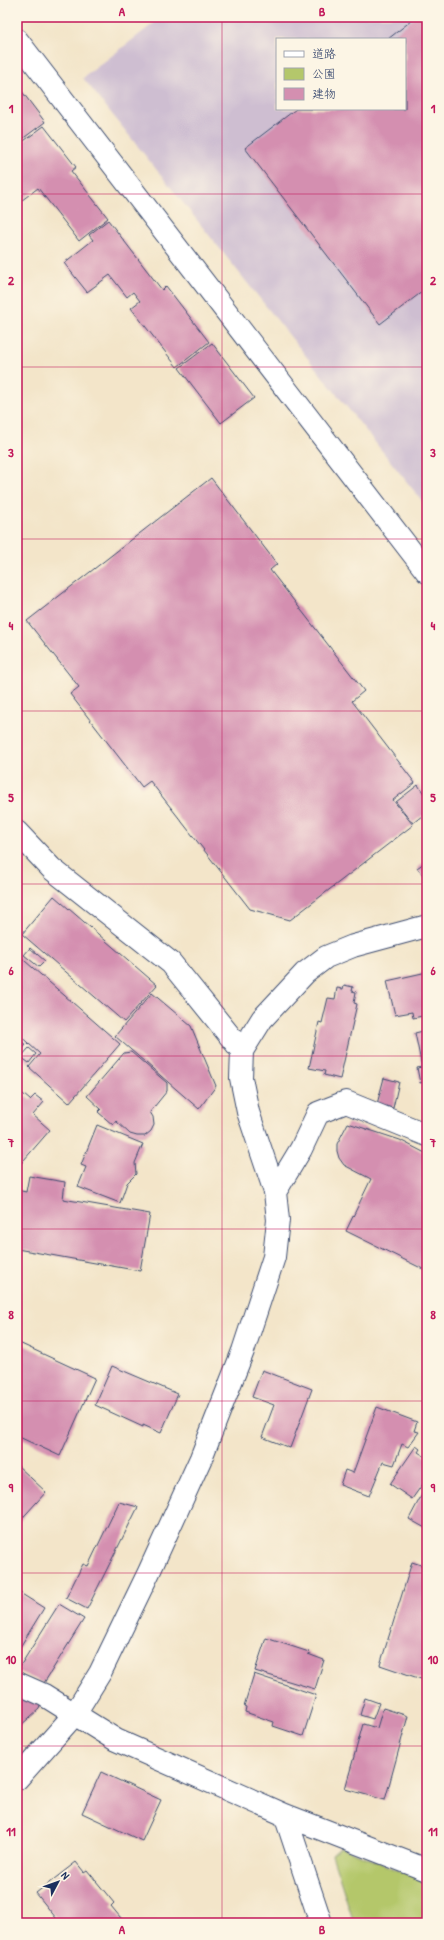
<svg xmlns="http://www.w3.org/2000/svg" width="444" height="1940" viewBox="0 0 444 1940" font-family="'Patrick Hand','Klee One',sans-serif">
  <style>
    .industrial { fill: #cebed1; fill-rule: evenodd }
    .green { fill: #b4c76b; stroke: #687b64 }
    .building { fill: #d48fb0 }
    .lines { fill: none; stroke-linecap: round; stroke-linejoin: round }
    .minor-casing { stroke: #3b4a6e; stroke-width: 24 }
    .minor { stroke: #fff; stroke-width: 22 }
    .grid { fill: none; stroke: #c2185b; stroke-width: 1; stroke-opacity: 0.55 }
    .neatline { fill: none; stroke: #c2185b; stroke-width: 1.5 }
    .grid-label { font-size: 13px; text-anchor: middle; font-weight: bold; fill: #c2185b }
  </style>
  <rect width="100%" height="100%" fill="#fcf5e5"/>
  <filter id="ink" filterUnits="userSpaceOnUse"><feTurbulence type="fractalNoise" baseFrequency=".025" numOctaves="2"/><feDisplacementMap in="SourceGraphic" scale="8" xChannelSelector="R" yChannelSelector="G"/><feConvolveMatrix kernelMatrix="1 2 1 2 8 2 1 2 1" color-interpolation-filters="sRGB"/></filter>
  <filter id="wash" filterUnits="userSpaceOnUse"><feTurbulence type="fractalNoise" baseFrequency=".012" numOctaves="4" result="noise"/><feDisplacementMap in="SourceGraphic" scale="16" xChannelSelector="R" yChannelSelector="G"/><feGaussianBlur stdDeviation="0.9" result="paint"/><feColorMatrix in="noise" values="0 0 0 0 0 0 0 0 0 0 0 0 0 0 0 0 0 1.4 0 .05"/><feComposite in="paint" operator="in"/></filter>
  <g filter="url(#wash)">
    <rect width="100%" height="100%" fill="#f3e5c9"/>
    <path class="industrial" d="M162,17H427V507L83,78ZM277,39H405V109H277Z"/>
    <path class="green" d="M341,1847L427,1882V1923H354L332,1855Z"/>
    <g id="blocks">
      <path class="building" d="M416,17H427V288L380,324L245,148L296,109H405V39H388Z
        M17,85L45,122L17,143Z
        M44,126L76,167L71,171L108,218L79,241L38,188L17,204V146Z
        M108,220L162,290L166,286L209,342L177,367L131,308L140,301L133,292L127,297L110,275L87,292L64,263L93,240L89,235Z
        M212,343L254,398L221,423L179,368Z
        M211,478L277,564L270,570L364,691L352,701L415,783L393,800L413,825L290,920L250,909L150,781L142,787L70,694L79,687L27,621Z
        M418,785L427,798V812L413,823L396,802Z
        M427,861V881L417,868Z
        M54,896L157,985L124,1022L22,934Z
        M30,948L45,961L39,967L24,955Z
        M17,954L120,1044L69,1103L29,1067L40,1054L17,1033Z
        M427,972V1015L413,1018L412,1012L395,1015L387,981Z
        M344,985L353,987L352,991L356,992L354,1003L357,1004L340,1079L324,1075L325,1071L309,1068L319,1022L322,1023L328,998L335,999L337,988L343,989Z
        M152,993L191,1026L216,1086L199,1109L115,1036Z
        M427,1030V1081L420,1083L417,1068L422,1067L415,1033Z
        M17,1038L26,1045L18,1054L17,1053Z
        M29,1048L36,1054L29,1063L21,1057Z
        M131,1052L167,1083V1091L150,1112L153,1117L154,1125L151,1131L145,1136H137L130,1134L116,1121L113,1125L98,1112L101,1109L87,1096L124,1053Z
        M384,1078L399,1082L393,1108L377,1104Z
        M17,1089L30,1100L35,1095L44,1102L33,1115L50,1130L17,1168Z
        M348,1123L400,1140L427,1154V1271L346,1231L371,1179L344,1165L339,1158L337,1151V1144Z
        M97,1125L143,1144L135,1163L136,1174L127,1183L120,1203L78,1187L86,1167L81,1165Z
        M29,1176L65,1182L63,1199L150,1214L140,1271L17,1249V1190L26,1192Z
        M17,1342L95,1378L60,1456L17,1436Z
        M112,1366L178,1394L161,1433L143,1425V1427L95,1405Z
        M262,1370L312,1389L290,1448L262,1437L274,1405L252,1397Z
        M377,1407L417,1422L414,1431L419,1432L408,1447L402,1444L394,1465L383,1462L369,1496L340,1485L345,1470L353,1473Z
        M416,1446L420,1449L418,1452L427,1458V1478L412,1499L390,1484Z
        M17,1465L46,1492L17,1524Z
        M427,1485V1529L409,1519Z
        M119,1502L138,1507L87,1609L66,1598L83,1564L88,1566Z
        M412,1562L427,1567V1681L380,1665Z
        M17,1591L44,1608L17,1652Z
        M59,1604L84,1619L44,1683L17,1671Z
        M266,1638L309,1652L308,1654L324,1660L315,1689L255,1671Z
        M254,1674L316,1695L303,1736L273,1726L274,1722L245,1712L246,1707L244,1706Z
        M17,1693L41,1704L39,1709L19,1727L17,1726Z
        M365,1698L379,1703L373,1719L360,1715Z
        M383,1708L408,1716L385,1800L345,1789L363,1724L377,1728Z
        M101,1772L161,1800L142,1841L82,1813Z
        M76,1862L84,1872L87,1870L114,1903L111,1906L125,1923H60L36,1893Z"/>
    </g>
  </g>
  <g filter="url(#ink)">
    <use href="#blocks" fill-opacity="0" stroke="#3b4a6e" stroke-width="1"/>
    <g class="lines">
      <defs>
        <path id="minor" d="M17,40L427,572
          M17,832L52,869L171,963L242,1051
          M275,1192L301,1149L318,1113L346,1102L427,1135
          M17,1683L44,1695L116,1740L285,1815L427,1870
          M17,1779L74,1715L100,1673L149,1572L201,1458L243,1351L274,1257L278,1220L275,1192L248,1112L241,1078L242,1051L262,1019L305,973L326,957L353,946L427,926
          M285,1815L321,1923"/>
      </defs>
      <use href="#minor" class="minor-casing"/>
      <use href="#minor" class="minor"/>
    </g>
  </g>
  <path class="grid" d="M222,17V1923M17,194H427M17,367H427M17,539H427M17,711H427M17,884H427M17,1056H427M17,1229H427M17,1401H427M17,1573H427M17,1746H427"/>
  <rect width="444" height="1940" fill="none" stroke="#fcf5e5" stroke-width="44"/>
  <rect x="276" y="38" width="130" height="72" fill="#fcf5e5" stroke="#a2a6af"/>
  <rect x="284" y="51" width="20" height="6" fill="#ffffff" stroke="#a2a6af"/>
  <text x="312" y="58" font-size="12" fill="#1b2f5e">道路</text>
  <rect x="284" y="68" width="20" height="12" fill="#b4c76b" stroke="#a2a6af"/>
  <text x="312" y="78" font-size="12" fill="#1b2f5e">公園</text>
  <rect x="284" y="88" width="20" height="12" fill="#d48fb0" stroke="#a2a6af"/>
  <text x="312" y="98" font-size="12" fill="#1b2f5e">建物</text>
  <g transform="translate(58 1882) rotate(49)" stroke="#fcf5e5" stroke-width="3" paint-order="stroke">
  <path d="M0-3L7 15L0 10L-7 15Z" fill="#1b2f5e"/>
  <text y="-6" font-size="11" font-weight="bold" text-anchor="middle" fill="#1b2f5e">N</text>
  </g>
  <rect x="22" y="22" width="400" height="1896" class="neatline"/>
  <g class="grid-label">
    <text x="122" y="16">A</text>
    <text x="322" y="16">B</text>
    <text x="11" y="113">1</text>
    <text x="433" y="113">1</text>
    <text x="11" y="285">2</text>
    <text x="433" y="285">2</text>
    <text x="11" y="457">3</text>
    <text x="433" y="457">3</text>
    <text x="11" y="630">4</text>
    <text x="433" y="630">4</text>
    <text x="11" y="802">5</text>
    <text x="433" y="802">5</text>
    <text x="11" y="975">6</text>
    <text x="433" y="975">6</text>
    <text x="11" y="1147">7</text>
    <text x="433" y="1147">7</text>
    <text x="11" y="1319">8</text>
    <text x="433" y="1319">8</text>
    <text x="11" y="1492">9</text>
    <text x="433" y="1492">9</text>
    <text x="11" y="1664">10</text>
    <text x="433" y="1664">10</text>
    <text x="11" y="1836">11</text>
    <text x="433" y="1836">11</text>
    <text x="122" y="1934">A</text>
    <text x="322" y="1934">B</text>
  </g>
</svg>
